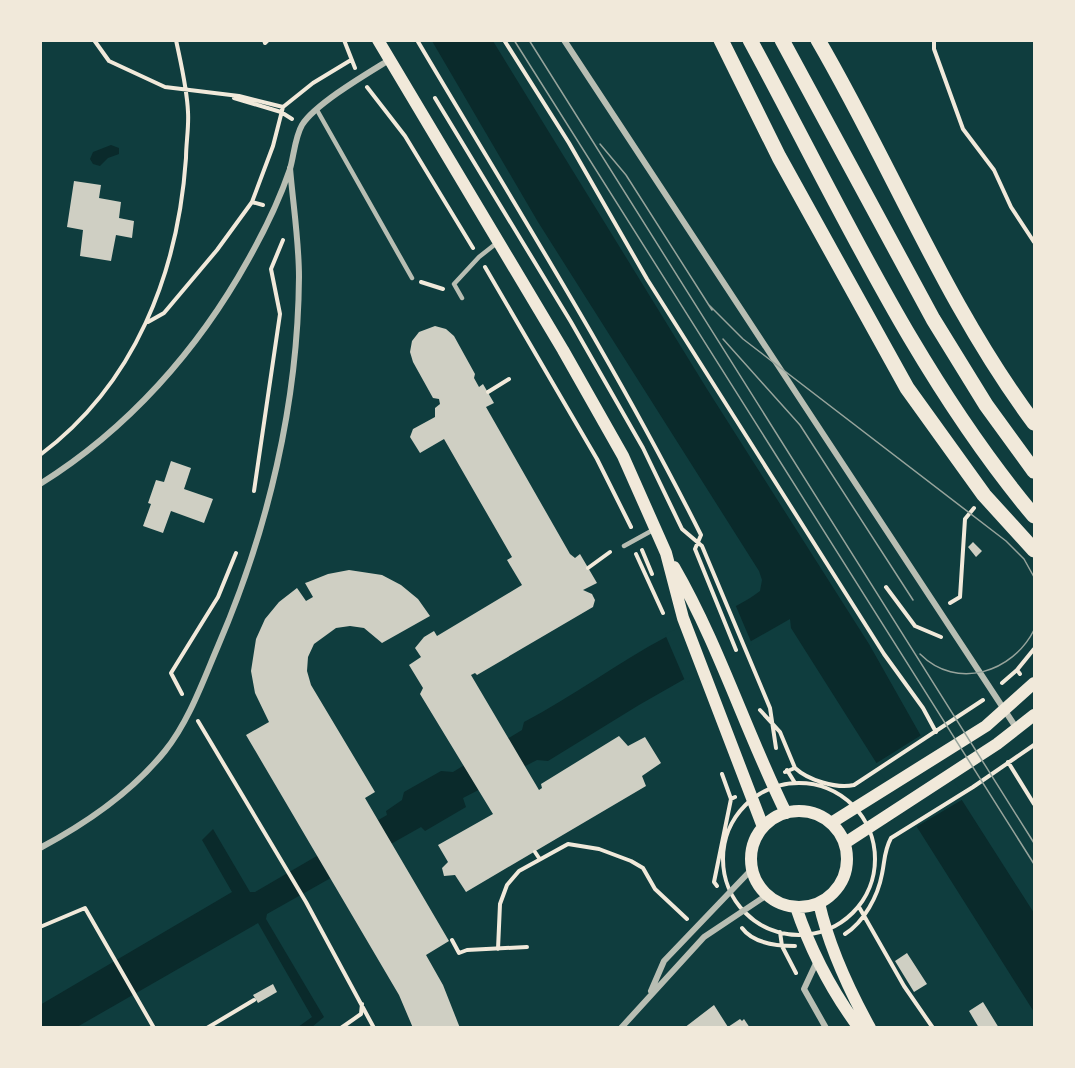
<svg xmlns="http://www.w3.org/2000/svg" width="1075" height="1068" viewBox="0 0 1075 1068" font-family="Roboto,sans-serif">
  <style>
    .water { fill: #0a2a2b }
    .pier { fill: #0f3d3e }
    .building { fill: #cfcfc3 }
    .lines { fill: none; stroke-linecap: round; stroke-linejoin: round }
    .path { stroke: #f1e9da; stroke-width: 4 }
    .service { stroke: #b8beb3; stroke-width: 4.5 }
    .minor { stroke: #b8beb3; stroke-width: 6 }
    .secondary { stroke: #f1e9da; stroke-width: 12 }
    .primary { stroke: #f1e9da; stroke-width: 15 }
    .tram { stroke: #97a49c; stroke-width: 1.5 }
  </style>
  <rect width="100%" height="100%" fill="#0f3d3e"/>
  <path class="water" d="M432,41H493L707,389L869,644L921,736L1034,913V1012L791,628L790,619L639,705L548,761L537,760L463,798L466,807L425,831L421,827L267,914L266,919L324,1017L312,1027H298L312,1017L258,923L77,1027H41L40,1005L232,892L202,840L213,829L250,892H255L387,815L386,811L402,800L404,792L441,771L453,772L522,730L524,722C572,697 617,663 666,637C697,621 731,613 760,591L762,580L759,571L538,222Z
    M111,145L119,148V154L108,158L100,166L93,164L90,159L93,152Z"/>
  <path class="pier" d="M735,604L752,644L686,683L665,634Z
    M923,734L965,798L916,827L875,764Z"/>
  <path class="building" d="M74,181L101,185L99,198L121,202L119,218L134,221L132,238L116,235L111,261L80,256L83,230L67,227Z
    M435,326L446,329L454,336L475,374L474,378L479,387L483,384L494,403L486,407L570,554L575,558L580,554L597,583L583,590L592,594L595,600L593,607L477,675L475,673L471,675L539,790L542,788L541,784L619,736L628,746L645,737L661,763L642,776L646,786L466,892L455,875L444,876L442,868L448,862L438,845L493,814L420,694L423,688L409,665L421,657L415,648L424,637L434,631L437,636L522,585L507,560L512,557L444,439L420,453L410,437L413,429L435,417V408L440,404L439,399L433,398L413,362L410,352L412,341L419,332Z
    M171,461L191,468L184,489L213,499L204,523L171,511L163,533L143,526L151,504L148,503L156,480L164,482Z
    M973,542L982,551L976,557L968,547Z
    M349,570L382,575L401,585L418,599L430,616L382,643L364,628L350,626L336,628L314,644L308,657L307,671L311,685L375,792L365,798L449,941L426,955L443,985L460,1028H413L399,995L246,735L269,722L255,693L251,671L256,639L265,619L279,602L297,588L306,601L313,597L305,583L308,582L328,574Z
    M907,953L927,984L914,992L895,961Z
    M273,984L277,992L258,1003L253,995Z
    M983,1002L999,1028H979L969,1011Z
    M714,1005L728,1027L740,1019L742,1021L744,1019L750,1028H684Z"/>
  <g class="lines">
    <path class="path" d="M94,40L109,61L165,87L239,96L283,107L313,83L351,60
      M264,40L265,43L268,40
      M344,40L355,68
      M417,40C514,204 616,365 701,535L695,549L736,650
      M504,40L569,143L647,279L884,654L923,708L936,732
      M934,40V49L963,129L994,170L1011,207L1034,242
      M367,87L405,136L473,248
      M234,98L281,112L292,119
      M435,98L571,322L643,448L682,529L702,546L770,708L776,748
      M252,202L263,205
      M485,267L597,459L631,527
      M421,282L443,289
      M148,322L164,313L217,250L252,202L273,146L283,107
      M488,392L509,379
      M40,455C135,384 178,273 186,158C186,143 189,127 188,112C187,88 181,64 176,40
      M254,491L280,314L271,269L283,240
      M642,550L652,574
      M636,554L663,613
      M588,568L610,552
      M886,587L915,626L941,637
      M950,603L960,597L965,519L974,508
      M1017,670L1034,649
      M1002,683L1017,670L1020,674
      M182,694L171,673L218,597L236,553
      M760,710L780,732L795,768
      M198,721L306,902L374,1028
      M1008,762L1034,804
      M787,770L795,783
      M785,772L795,768C808,780 836,789 854,785L983,700
      M722,774L731,799
      M723 859a76 76 0 1 1 152 0a76 76 0 1 1-152 0Z
      M535,852L539,858
      M717,886L714,882L731,799L735,797
      M859,907L904,986L933,1028
      M40,927L85,908L154,1028
      M742,928C753,943 778,946 795,946
      M780,932L782,946L796,973
      M845,934C864,922 878,896 882,874C885,860 884,851 891,838L973,787L1034,745
      M452,940L459,953L467,950L527,947
      M498,949L500,904L507,885L519,871L568,844L599,849L631,861L643,868L655,889L687,919
      M207,1028L254,1000
      M341,1028L361,1014L362,1004"/>
    <path class="service" d="M317,110L412,278
      M462,298L454,284L479,257L498,242
      M624,546L653,530"/>
    <path class="minor" d="M564,40L1017,729
      M40,484C128,429 198,350 248,260C265,230 279,201 290,169C294,155 295,137 302,125C315,104 368,73 389,60
      M40,848C87,823 132,792 165,751C189,721 203,681 218,646C268,530 298,403 299,277C299,241 293,204 290,168
      M817,961L804,989L826,1028
      M651,991L664,961L752,869
      M621,1028L704,937L767,895"/>
    <path class="secondary" d="M378,40L563,350L623,456L666,553L683,618L763,827
      M674,567C719,645 746,732 786,813
      M751 859a48 48 0 1 1 96 0a48 48 0 1 1-96 0Z
      M831,823L986,726L1034,683
      M845,843L997,744L1034,715
      M819,903C829,947 848,988 870,1028
      M796,907C811,952 831,990 859,1028"/>
    <path class="primary" d="M721,40L779,157L907,388L984,495L1034,550
      M750,40C838,202 915,374 1034,516
      M782,40L933,319L986,405L1034,471
      M818,40C892,167 946,305 1034,423"/>
    <path class="tram" d="M514,40L1034,864
      M529,40L1034,843
      M600,144L626,175L712,310
      M708,304L743,339L1006,541L1024,559L1034,577
      M723,339L800,425L913,600
      M920,654C957,691 1013,672 1034,630"/>
  </g>
  <rect width="1075" height="1068" fill="none" stroke="#f1e9da" stroke-width="84"/>
</svg>
